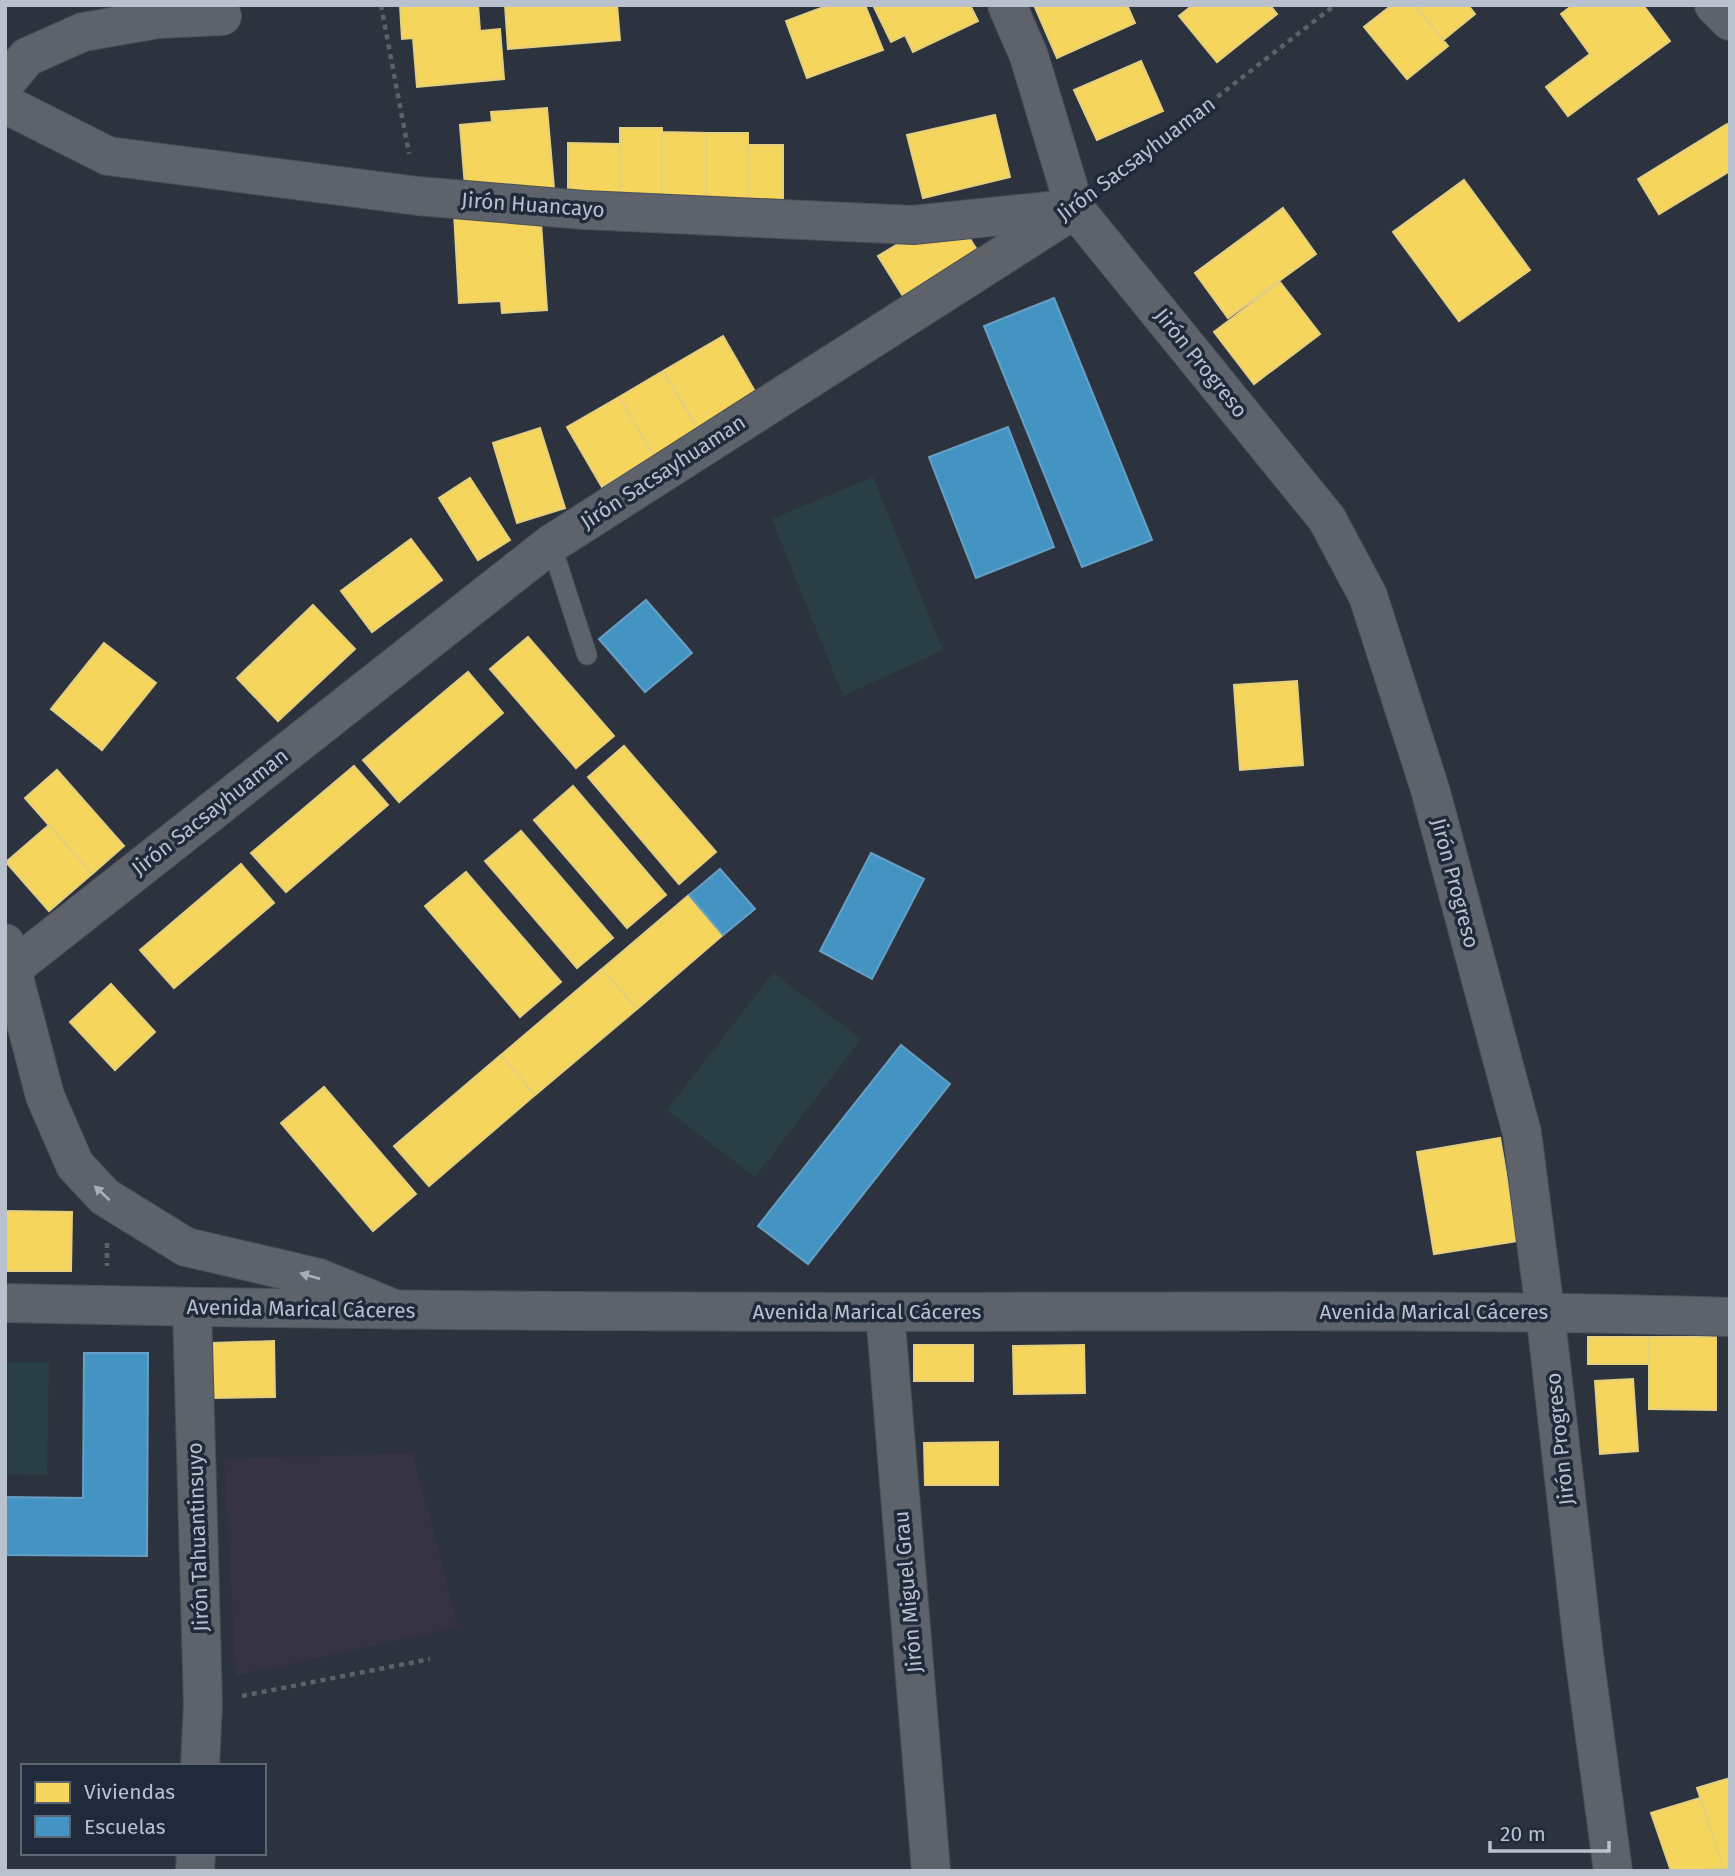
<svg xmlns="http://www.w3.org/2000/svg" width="1735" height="1876" viewBox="0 0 1735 1876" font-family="'Fira Sans',sans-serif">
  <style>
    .medical { fill: #353344 }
    .green { fill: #2a3f45 }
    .homes { fill: #f6d55c; stroke: #e4cf7e; stroke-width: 2 }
    .schools { fill: #4393c3; stroke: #66a0c6; stroke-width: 2 }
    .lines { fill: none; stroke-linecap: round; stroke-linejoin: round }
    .service-casing { stroke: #4a4f57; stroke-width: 21 }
    .minor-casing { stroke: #4a4f57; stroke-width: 40 }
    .tertiary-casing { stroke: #4a4f57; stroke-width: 40 }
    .path { stroke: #5b6268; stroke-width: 4.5; stroke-dasharray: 5 5; stroke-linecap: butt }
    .service { stroke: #5e636b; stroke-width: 19 }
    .minor { stroke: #5e636b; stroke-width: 38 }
    .tertiary { stroke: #5e636b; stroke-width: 38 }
    .oneway { fill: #a7adba }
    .labels { text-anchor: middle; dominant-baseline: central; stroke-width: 7; stroke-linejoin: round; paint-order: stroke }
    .street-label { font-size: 21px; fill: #b9c0ce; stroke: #202a3a }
  </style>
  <rect width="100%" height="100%" fill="#2d333e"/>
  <path class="medical" d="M413,1453L458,1627L236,1676L224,1459Z"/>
  <path class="green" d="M873,477L943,650L843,696L772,519Z
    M773,973L861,1039L755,1177L667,1110Z
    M5,1362H49L47,1475L5,1474Z"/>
  <path class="homes" d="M400,5H478L480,31L500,29L504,79L417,87L413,38L402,39Z
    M505,5H617L620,40L508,49Z
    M829,5H865L883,50L807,78L786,21Z
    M873,5H970L978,21L913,52L905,35L891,42Z
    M1034,5H1127L1135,23L1057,58Z
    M1193,5H1270L1277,14L1217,62L1179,16Z
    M1392,5H1415L1448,46L1407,79L1364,27Z
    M1415,5H1468L1475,14L1443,40Z
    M1573,5H1643L1670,41L1568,116L1546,87L1590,54L1561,14Z
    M1141,61L1163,111L1097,140L1074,90Z
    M547,108L554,188L516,191V183L465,187L460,125L492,122L491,112Z
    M995,115L1010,177L923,198L907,135Z
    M1727,124L1730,128V171L1659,214L1638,179Z
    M620,128H662V202H620Z
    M662,132L706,133V202H662Z
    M706,133H748V210L706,209Z
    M568,143L620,144V193H568Z
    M748,145H783V210H748Z
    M1464,180L1530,270L1459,321L1393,232Z
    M540,208L547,310L502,313L501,301L459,303L454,213Z
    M1283,208L1316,254L1228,318L1195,273Z
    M926,227L963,228L977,250L903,296L878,256Z
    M1280,282L1320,334L1254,384L1214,332Z
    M723,336L757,395L698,430L663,371Z
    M663,371L699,430L654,456L619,397Z
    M619,397L654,456L602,487L567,427Z
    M540,428L565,508L517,523L493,443Z
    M470,478L510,540L478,560L439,498Z
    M411,539L442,580L372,632L341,591Z
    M313,605L355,649L278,721L237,678Z
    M528,637L614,736L576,768L490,669Z
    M104,643L156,683L102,750L51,709Z
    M468,672L503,713L399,802L363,760Z
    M1297,681L1303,765L1240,770L1234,685Z
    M624,746L716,852L679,884L588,777Z
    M354,766L388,805L286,892L251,853Z
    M57,770L124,846L92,874L25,798Z
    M573,786L666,895L627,928L534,820Z
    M49,825L92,874L49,911L6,862Z
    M521,831L613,938L577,968L485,861Z
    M241,864L274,903L174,988L140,950Z
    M466,872L561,982L520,1017L425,906Z
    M689,895L723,935L637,1009L602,969Z
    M602,969L637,1009L535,1095L501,1055Z
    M111,984L155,1032L115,1070L70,1022Z
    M501,1055L535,1095L429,1186L394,1146Z
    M324,1087L416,1194L373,1231L281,1123Z
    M1500,1138L1518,1241L1434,1254L1417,1152Z
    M5,1211L72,1212L71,1271H5Z
    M1588,1337H1649V1364H1588Z
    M1649,1337H1716V1410L1649,1409Z
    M274,1341L275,1397L213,1398L212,1343Z
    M914,1345H973V1381H914Z
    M1084,1345L1085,1393L1014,1394L1013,1346Z
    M1633,1379L1638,1451L1600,1454L1595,1381Z
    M998,1442V1485H925L924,1443Z
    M1730,1778V1868L1724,1869L1697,1788Z
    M1700,1798L1724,1869L1671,1871L1651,1813Z"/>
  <path class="schools" d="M1054,298L1152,540L1082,567L984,326Z
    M1008,427L1054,547L976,578L929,457Z
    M646,600L692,653L645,692L599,639Z
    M871,853L924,879L872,979L820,951Z
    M720,869L755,909L723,935L689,895Z
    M901,1045L950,1084L808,1264L758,1226Z
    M84,1353H148L147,1556L5,1555V1497L83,1498Z"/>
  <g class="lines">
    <defs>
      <path id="service" d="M551,544L587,655"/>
      <path id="minor" d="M1007,5L1029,56L1075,209L1327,519L1368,596L1430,789L1522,1133L1545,1311L1584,1655L1613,1871
        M1714,5L1730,21
        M5,83L27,57L83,32L158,19L222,16
        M5,104L108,156L418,196L584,210L913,225L1068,209
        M5,943L45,1096L75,1165L105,1197L186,1247L319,1278L397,1310
        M13,968L551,544L1075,209
        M192,1308L203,1704L200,1766
        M885,1312L931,1871
        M195,1871L196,1853"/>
      <path id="tertiary" d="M5,1303C300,1310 594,1312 889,1312C1169,1312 1450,1308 1730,1317"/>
    </defs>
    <use href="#service" class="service-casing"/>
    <use href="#minor" class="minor-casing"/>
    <use href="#tertiary" class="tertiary-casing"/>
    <path class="path" d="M381,5L409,154
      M1107,183L1335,5
      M107,1243V1266
      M242,1696L430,1659"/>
    <use href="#service" class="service"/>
    <use href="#minor" class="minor"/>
    <use href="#tertiary" class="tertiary"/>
  </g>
  <defs><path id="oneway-solid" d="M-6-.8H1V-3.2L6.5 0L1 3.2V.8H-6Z" transform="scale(1.75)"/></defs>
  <g class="oneway">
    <use href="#oneway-solid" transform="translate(102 1193) rotate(-137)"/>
    <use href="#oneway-solid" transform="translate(310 1276) rotate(-164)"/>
  </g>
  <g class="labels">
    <g class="street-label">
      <text transform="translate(1136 159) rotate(-37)">Jirón Sacsayhuaman</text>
      <text transform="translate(533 205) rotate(4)">Jirón Huancayo</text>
      <text transform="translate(1201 363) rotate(51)">Jirón Progreso</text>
      <text transform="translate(663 472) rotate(-33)">Jirón Sacsayhuaman</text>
      <text transform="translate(210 812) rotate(-38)">Jirón Sacsayhuaman</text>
      <text transform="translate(1455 883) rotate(75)">Jirón Progreso</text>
      <text transform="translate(301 1309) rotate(1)">Avenida Marical Cáceres</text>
      <text x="867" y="1312">Avenida Marical Cáceres</text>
      <text x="1434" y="1312">Avenida Marical Cáceres</text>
      <text transform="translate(1560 1439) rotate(-96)">Jirón Progreso</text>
      <text transform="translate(198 1537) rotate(-92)">Jirón Tahuantinsuyo</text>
      <text transform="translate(908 1592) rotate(-95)">Jirón Miguel Grau</text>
    </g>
  </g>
  <rect width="1735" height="1876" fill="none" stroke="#b9c0ce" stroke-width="14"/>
  <rect x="21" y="1764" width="245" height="91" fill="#202a3a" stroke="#5d6675" stroke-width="2"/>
  <rect x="35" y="1782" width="35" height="21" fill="#f6d55c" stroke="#5d6675" stroke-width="2"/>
  <text x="84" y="1799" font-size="21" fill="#b9c0ce">Viviendas</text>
  <rect x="35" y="1816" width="35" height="21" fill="#4393c3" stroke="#5d6675" stroke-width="2"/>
  <text x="84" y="1834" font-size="21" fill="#b9c0ce">Escuelas</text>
  <path d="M1490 1841v10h119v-10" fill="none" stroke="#b9c0ce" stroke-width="3.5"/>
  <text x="1500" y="1841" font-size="21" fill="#b9c0ce" stroke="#202a3a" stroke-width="5" paint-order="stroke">20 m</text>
</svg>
